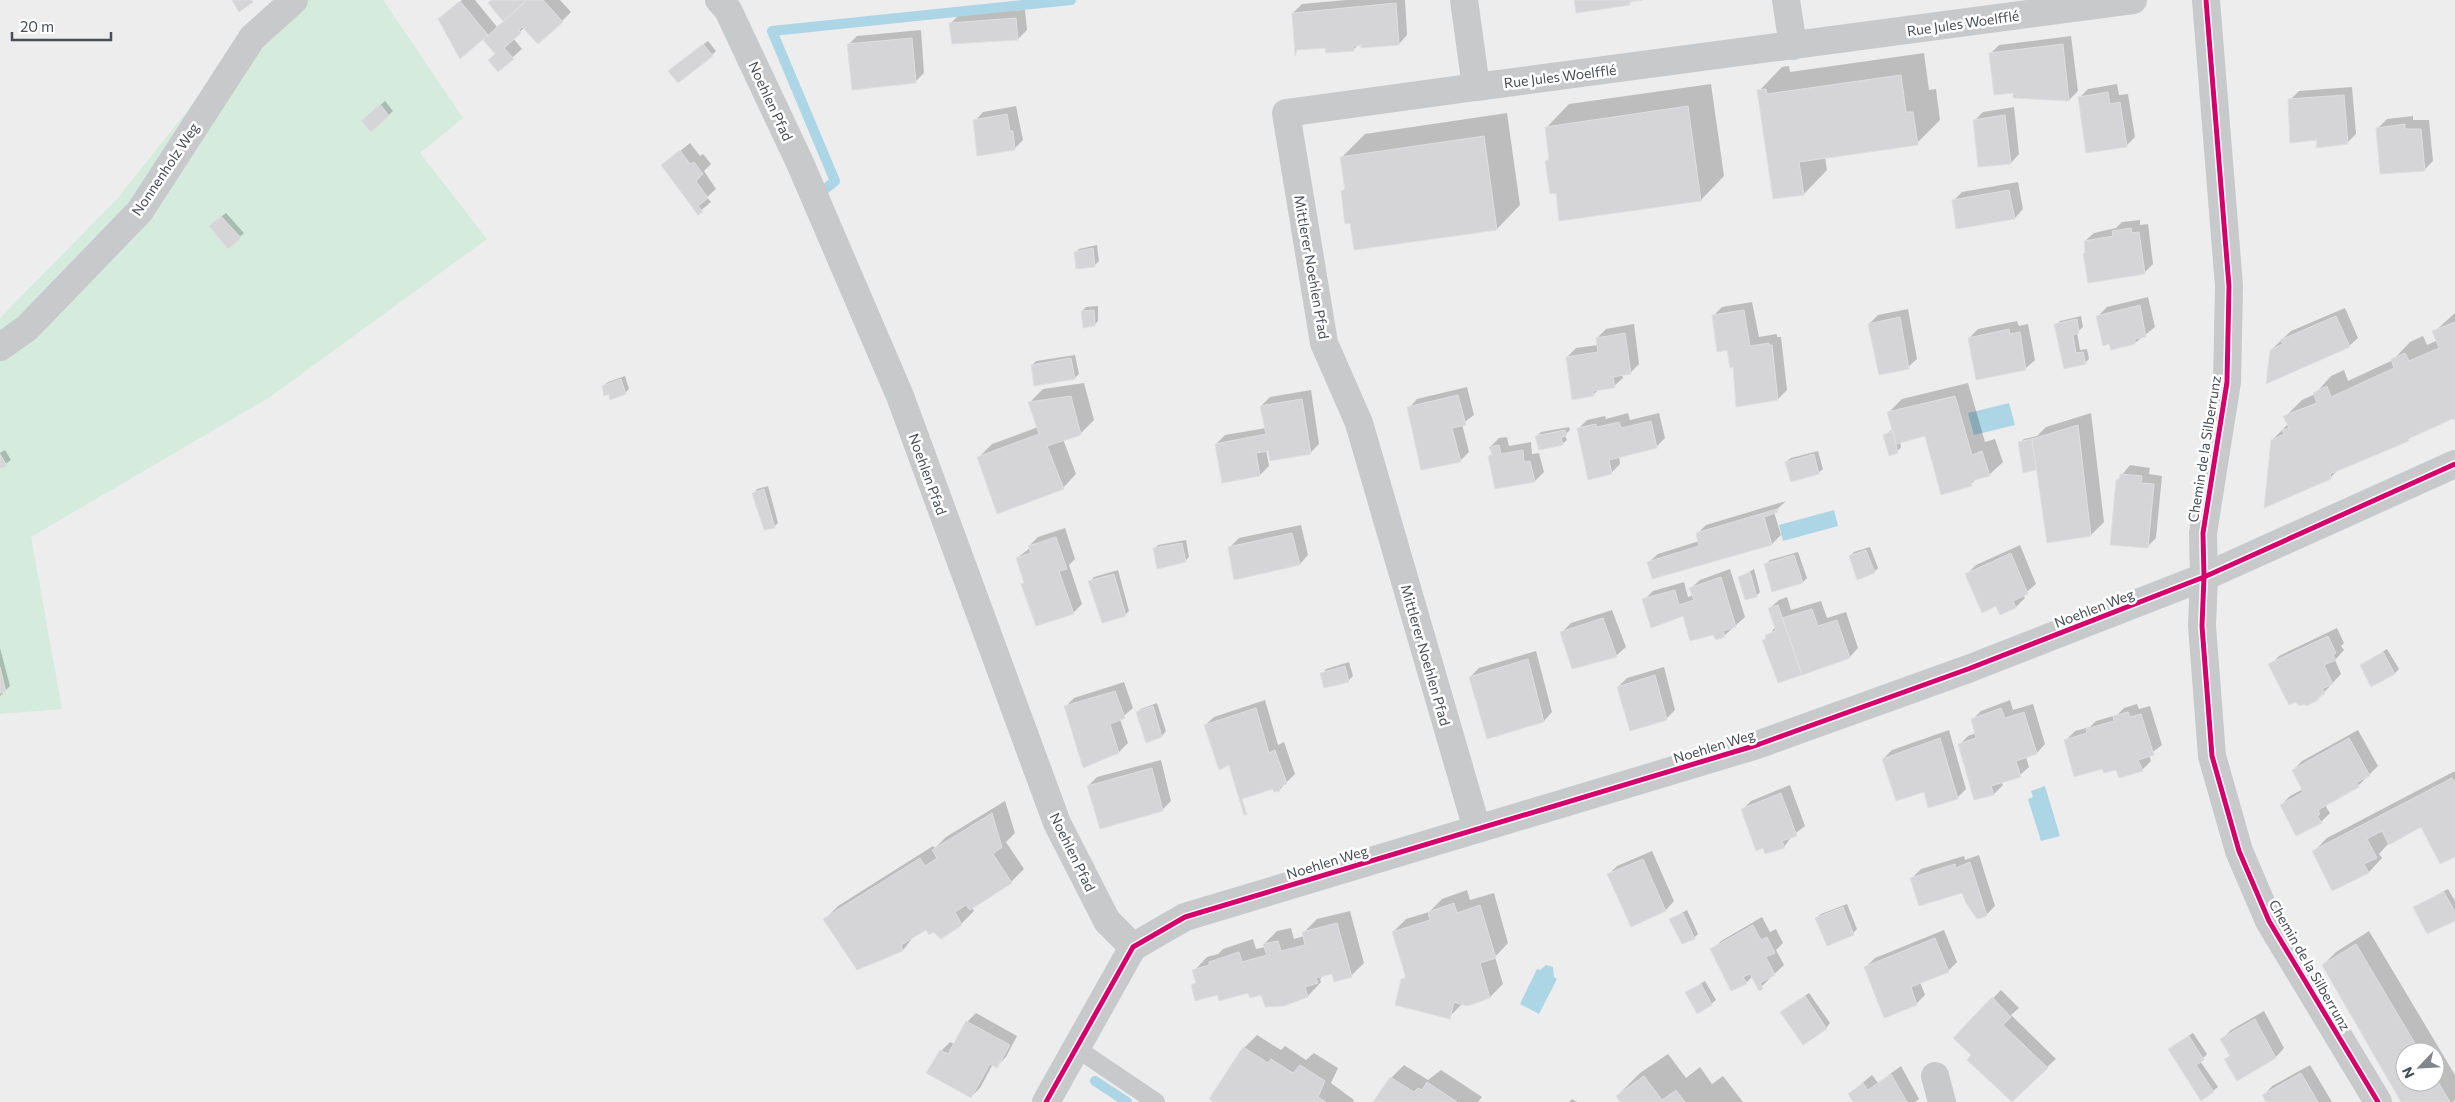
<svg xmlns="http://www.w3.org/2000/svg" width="2455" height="1102" viewBox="0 0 2455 1102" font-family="Commissioner,sans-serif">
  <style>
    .green { fill: #d4ebde }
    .water { fill: #acd5e5 }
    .shadow { fill: #0003; fill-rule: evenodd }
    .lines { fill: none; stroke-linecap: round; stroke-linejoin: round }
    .stream { stroke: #acd5e5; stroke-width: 10 }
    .building { fill: #d5d5d7; stroke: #dfdfe0 }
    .service { stroke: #c8c9cb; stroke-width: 18 }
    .minor { stroke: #c8c9cb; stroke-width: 28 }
    .cycleway-casing { stroke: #fff; stroke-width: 8 }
    .cycleway { stroke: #d6006c; stroke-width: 5 }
    .labels { text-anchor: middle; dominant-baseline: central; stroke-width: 5; stroke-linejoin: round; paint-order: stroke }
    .street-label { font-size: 14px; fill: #474e57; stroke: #fff }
  </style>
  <rect width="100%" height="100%" fill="#eeeded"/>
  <path class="green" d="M276,0H383L463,118L420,153L487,239L270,397L31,537L62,709L0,714V318L117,199Z"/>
  <path class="water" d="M2009,403L2015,425L1974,435L1968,413Z
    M1834,510L1838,526L1783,541L1779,525Z
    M2045,786L2060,836L2041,841L2028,799L2033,797L2031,791Z
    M1546,965L1553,967L1554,977L1557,979L1539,1014L1520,1004L1537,969L1540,970Z"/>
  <path class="shadow" d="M462,0H475L497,27L504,21L490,3L493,0H560L571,12L562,21L524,28L513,38L522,49L498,70L496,54L483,38L449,10Z
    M1346,0H1405L1407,35L1399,44H1359L1353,50L1326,47L1293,13L1302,4Z
    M1025,10L1027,30L1018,39L951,23L960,14Z
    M921,30L924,73L915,82L848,45L857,36Z
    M2071,36L2078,91L2069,100L2014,92L1990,54L1999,45Z
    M708,41L716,51L712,55L673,67Z
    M1924,53L1929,90L1936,89L1940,120L1917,143L1825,157L1827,170L1804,194L1759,91L1782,67L1789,66L1790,72Z
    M1711,84L1724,176L1701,200L1560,220L1557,192L1546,161L1550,158L1546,128L1569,104Z
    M2117,84L2119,95L2128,94L2135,137L2126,146L2079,98L2088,89Z
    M2352,87L2356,134L2347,143L2319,139L2290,100L2299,91Z
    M385,101L393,111L371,131L367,117Z
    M1016,106L1023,140L1014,149L975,121L983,112Z
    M2014,107L2019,154L2011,163L1974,121L1983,112Z
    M1507,113L1520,205L1497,229L1351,222L1342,191L1346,187L1342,157L1365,134Z
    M2413,116V120H2429L2433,161L2424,170L2378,128L2387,119Z
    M690,143L700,156L703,154L711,164L704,171L716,189L707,197L711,202L698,213L663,165Z
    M2018,182L2023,209L2015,218L1953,201L1962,192Z
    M226,213L244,233L229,247L214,222Z
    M2140,220V225L2148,224L2153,264L2144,273L2087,252L2085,241L2094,233L2116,228L2122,222Z
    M1097,245L1099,261L1095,265L1075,253L1079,249Z
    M2148,297L2155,327L2135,343L2098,316L2107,307Z
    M1752,302L1759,337L1777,334V337H1781L1787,390L1778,399L1737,405L1734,365L1713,316L1722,307Z
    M1098,306V321L1094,325L1082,311L1086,307Z
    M2345,308L2358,338L2349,346L2271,350L2291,331Z
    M1908,309L1917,359L1908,367L1869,324L1878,315Z
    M2455,313V419L2453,417L2413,435L2408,440L2340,468L2330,478L2272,440L2288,424L2285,417L2302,400L2315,394L2331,376L2344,370L2348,381L2393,360L2410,342L2423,336L2427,345L2438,340L2434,332Z
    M2081,316L2083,327L2077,332L2080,350L2087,349L2089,359L2085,363L2065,367L2056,325L2060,321Z
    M2017,321L2019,326L2028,324L2035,360L2026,368L1977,378L1969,338L1978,329Z
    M1634,324L1639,364L1630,373L1622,374L1623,378L1614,386L1600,388L1593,395L1567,357L1576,348L1598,345L1597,338L1606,329Z
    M1075,355L1079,374L1075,378L1032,365L1036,361Z
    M625,376L629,389L625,393L610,392L603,386L608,382Z
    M1084,383L1094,420L1080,434L1063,439L1076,474L1063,488L978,458L992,444L1038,427L1030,402L1043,389Z
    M1968,383L1985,442L1995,439L2003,462L1989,475L1977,478L1971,484L1926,434L1900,442L1901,447L1897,452L1885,435L1893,429L1889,412L1902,399Z
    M1467,387L1474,415L1462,424L1469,452L1460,461L1409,408L1417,399Z
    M1311,390L1319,444L1310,453L1266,450L1269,466L1260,475L1216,444L1225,435L1266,428L1261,406L1270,397Z
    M1628,413L1630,420L1659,413L1665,438L1656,447L1619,456L1620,464L1611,473L1578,429L1587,420L1605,416L1606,419Z
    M2091,413L2104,522L2091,535L2037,467L2035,469L2020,443L2024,439L2037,436L2046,427Z
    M1569,427L1570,430L1565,435L1567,440L1562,444L1537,436L1541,432Z
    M1507,437L1509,446L1531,442L1532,454L1539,453L1544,472L1535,481L1496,487L1489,456L1493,453L1490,447L1499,438Z
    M5,450L11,460L0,468V453Z
    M1818,451L1823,469L1818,473L1786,462L1791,458Z
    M2130,465L2150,468L2149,474L2162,476L2156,538L2147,547L2117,481Z
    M768,486L778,523L774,527L760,508L757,509L753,494L757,489Z
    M1786,501L1774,512L1781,535L1772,544L1649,562L1658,554L1699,541L1697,534L1706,525Z
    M1301,525L1308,555L1300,564L1230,547L1239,538Z
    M1065,528L1075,559L1069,565L1082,604L1073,613L1025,582L1017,558L1030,548L1029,546L1038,537Z
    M1186,540L1189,557L1185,561L1154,549L1158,545Z
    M2020,545L2036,584L2023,595L2025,598L2016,607L2000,613L1997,605L1967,574L1976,565Z
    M1870,547L1878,568L1874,572L1850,556L1854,552Z
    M1798,552L1807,578L1803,582L1766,564L1770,560Z
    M1730,569L1745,617L1724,636L1714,633L1684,615L1644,600L1653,591L1684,582L1688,597L1693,595L1691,588L1700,580Z
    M1754,569L1760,592L1756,596L1739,578Z
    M1118,570L1129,611L1125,615L1090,581L1094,577Z
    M1787,597L1791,610L1821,601L1827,618L1846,612L1858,648L1850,657L1779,682L1764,641L1776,626L1770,608L1779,600ZM1782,628L1771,634V632Z
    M1612,610L1626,647L1617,655L1572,667L1562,632L1571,623Z
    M2337,628L2344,643L2341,646L2344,650L2335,660L2341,674L2318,699L2296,700L2270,665L2279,656Z
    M0,648L10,686L0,696Z
    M2387,649L2399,669L2395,673L2361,666Z
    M1536,651L1552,712L1544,721L1470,677L1479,668Z
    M1349,662L1353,676L1348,681L1322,674L1326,669Z
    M1664,667L1675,710L1666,719L1618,687L1627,678Z
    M1124,682L1133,708L1120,719L1128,743L1119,752L1084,767L1065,707L1074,698Z
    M1265,700L1278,745L1284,742L1295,774L1279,790L1230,763L1205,725L1214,717Z
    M2010,700L2013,710L2033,704L2045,744L2037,753L2026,757L2029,767L2020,775L2001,782L2003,785L1994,794L1975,799L1959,745L1968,736L1976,733L1972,720L1981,711Z
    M1157,703L1166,731L1162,736L1147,741L1137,713L1141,709Z
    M2137,704L2139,709L2150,706L2162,745L2149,755L2151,761L2142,770L2103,768L2066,740L2075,731L2090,727L2096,721L2117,715L2124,708Z
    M1949,730L1966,789L1957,798L1925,790L1883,759L1892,750Z
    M2358,730L2378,766L2358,786L2328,803L2326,807L2330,813L2321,822L2281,805L2290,796L2303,789L2293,770L2302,761Z
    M1161,760L1171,801L1162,810L1088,786L1097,777Z
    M2455,771V855L2422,826L2389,843L2379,854L2382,858L2369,872L2333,889L2314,851L2327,838Z
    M1790,785L1805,826L1792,836L1784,847L1742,810L1751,801Z
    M1005,801L1015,833L1006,842L1024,869L1011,882L972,907L974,911L961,924L933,931L927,928L915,935L903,950L825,919L838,906L933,846L935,848L946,837Z
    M1652,851L1674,901L1666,910L1631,926L1608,875L1617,866Z
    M1979,855L1995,906L1986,915L1963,891L1912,878L1921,869L1964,856L1965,860Z
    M2448,889L2455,901V920L2414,907Z
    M1467,890L1470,900L1494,893L1508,943L1495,957L1503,984L1490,997L1467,1004L1463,1003L1449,1017L1402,980L1407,975L1393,932L1406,919L1429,912L1442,899Z
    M1847,904L1857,929L1853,933L1816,918L1821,914Z
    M1687,910L1698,934L1694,938L1671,919Z
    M1350,911L1364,963L1351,976L1332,972L1324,975L1320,979L1321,982L1308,996L1283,1005L1262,994L1249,991L1218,994L1192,986L1197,981L1194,971L1207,957L1218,954L1223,949L1253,939L1256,949L1265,947L1264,944L1277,931L1291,928L1294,939L1304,936L1303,933L1317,919Z
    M1762,917L1770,932L1776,929L1783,943L1776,950L1784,965L1759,989L1753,976L1746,983L1712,950L1721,941Z
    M1944,930L1957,962L1948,971L1920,982L1925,995L1916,1004L1866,967L1875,958Z
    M2369,931L2455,1075V1100L2453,1102H2403L2323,965L2336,952ZM2405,1052H2435V1082H2405Z
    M1705,981L1716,1000L1711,1004L1687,992Z
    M2001,990L2019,1008L2011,1015L2056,1059L2047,1067L1973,1055L1955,1038Z
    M1809,993L1830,1023L1826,1028L1786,1008Z
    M2264,1011L2284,1048L2276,1057L2237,1079L2226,1060L2230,1055L2222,1039L2231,1030Z
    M976,1013L1017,1036L1006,1057L997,1066L993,1064L980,1088L971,1097L941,1051L950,1042L954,1044L967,1022Z
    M2193,1033L2207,1054L2200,1061L2218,1087L2213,1091L2174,1045Z
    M1257,1035L1281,1050L1285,1046L1306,1060L1314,1053L1338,1068L1331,1083L1354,1100L1353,1102H1215L1244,1048Z
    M1668,1054L1686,1078L1700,1067L1712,1084L1723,1076L1743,1102H1622L1617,1096L1640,1073Z
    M1404,1065L1428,1080L1441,1070L1482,1097L1478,1102H1375L1391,1078Z
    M2310,1065L2332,1102H2267L2264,1095L2272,1086Z
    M1901,1066L1919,1099L1915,1102H1855L1849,1094L1872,1075L1878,1083Z
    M1572,1099L1577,1102H1569Z"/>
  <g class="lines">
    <path class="stream" d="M815,197L835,181L772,31L1071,0
      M1095,1081L1127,1102"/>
  </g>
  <path class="building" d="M232,0H252L253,2L239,12Z
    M491,0H527L503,21L488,3Z
    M527,0H543L563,22L538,44L522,27L519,30L521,33L504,48L514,59L498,72L488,60L495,54L483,40Z
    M1574,0H1642L1630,2V5L1576,13Z
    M460,1L488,35L460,59L438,19Z
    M1396,3L1399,45L1361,48V45L1353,46L1354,51L1326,53L1325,48L1297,50L1295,56L1292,13Z
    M1016,18L1018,40L952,44L949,23Z
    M912,38L916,83L852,90L847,44Z
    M703,44L713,56L678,83L668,71Z
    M2063,44L2069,101L2013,98V93L1994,95L1989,53Z
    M1901,75L1906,112H1913L1918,145L1799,162L1804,195L1773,199L1757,90L1766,89L1767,94Z
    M2108,92L2110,104L2120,102L2127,147L2086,153L2078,97Z
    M2344,95L2348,144L2316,148L2317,140L2290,143L2288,99Z
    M380,104L389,116L371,132L361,121Z
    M1688,106L1701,201L1559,221L1556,193L1550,194L1545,161L1549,160L1545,127Z
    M1007,114L1010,131H1013L1015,150L977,156L973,120Z
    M2005,115L2011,164L1978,167L1973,120Z
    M2405,124V129H2421L2425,171L2380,174L2376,128Z
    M1484,136L1497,230L1354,250L1350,223L1345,224L1341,191L1345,190L1340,157Z
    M680,150L690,164L694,162L703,174L696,181L708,198L698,206L703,212L698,215L661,165Z
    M2009,190L2015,219L1956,229L1952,200Z
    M221,216L241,238L228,249L209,226Z
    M2131,228L2132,233L2139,232L2145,274L2088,283L2083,254L2085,253L2084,241L2113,236L2112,231Z
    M1093,248L1095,267L1076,269L1074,252Z
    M2140,305L2146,337L2135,339V344L2111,350L2109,344L2103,346L2096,316Z
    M1094,310L1095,326L1083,328L1081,311Z
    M1744,310L1750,346L1769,343V345H1772L1778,400L1736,407L1733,367L1730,368L1727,350L1717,352L1712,315Z
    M2336,316L2350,347L2266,384L2270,350L2283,344L2280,340Z
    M1900,317L1909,369L1879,375L1868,324Z
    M2077,319L2079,333L2073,335L2076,353L2083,352L2086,364L2064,369L2054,324Z
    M2455,322V420L2452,419L2408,439L2409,441L2330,474L2331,479L2264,508L2271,440L2284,434L2282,430L2289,428L2283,416L2317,403L2313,393L2327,386L2331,397L2394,368L2391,359L2405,353L2409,361L2439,348L2432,331Z
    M2009,329L2010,334L2020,332L2026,370L1976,380L1968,338Z
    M1625,333L1631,374L1613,377L1615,388L1593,391L1594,396L1572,400L1566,357L1598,352L1596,338Z
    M1071,358L1075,379L1034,386L1031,365Z
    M621,379L626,394L610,400L609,394L604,396L602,386Z
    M1458,395L1466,425L1452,428L1461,462L1421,470L1407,407Z
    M1071,396L1081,435L1047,446L1064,489L997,514L977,457L1039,434L1028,402Z
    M1955,396L1972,455L1982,451L1990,476L1971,481L1972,486L1941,495L1925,436L1896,444L1887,412Z
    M1302,399L1311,454L1270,461L1268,451L1256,453L1260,476L1222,483L1215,444L1266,434L1260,406Z
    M1651,421L1657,448L1609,460L1612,474L1588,480L1577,428L1596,424L1597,427L1619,422L1621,428Z
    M2078,425L2091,536L2047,543L2032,439Z
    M1565,430L1567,435L1561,438L1563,445L1539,450L1535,436Z
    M1893,431L1898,453L1889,456L1883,435Z
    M2032,439L2036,470L2023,473L2018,442Z
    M1499,445L1501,454L1523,450L1524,462L1530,461L1535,482L1495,489L1488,456L1492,455L1489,447Z
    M0,454L7,466L0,469Z
    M1814,454L1819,474L1791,482L1785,462Z
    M2120,474L2142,476L2141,483L2154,484L2148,548L2110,545L2116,480H2119Z
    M764,489L775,528L764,530L752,493Z
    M1777,509L1778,512L1764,517L1772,545L1652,579L1647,562L1699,546L1696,533Z
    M1292,533L1300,565L1234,580L1228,547Z
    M1056,537L1067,569L1059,571L1074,614L1036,626L1021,584L1024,583L1016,558L1031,553L1028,546Z
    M1182,543L1186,562L1157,569L1153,548Z
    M1866,550L1875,573L1857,580L1849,556Z
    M2011,553L2028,594L2013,601L2016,608L2000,615L1996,606L1982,613L1965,574Z
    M1794,555L1803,583L1772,592L1764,564Z
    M1750,572L1757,597L1745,600L1738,577Z
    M1114,574L1126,616L1102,623L1088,581Z
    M1721,577L1736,627L1723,631L1725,637L1716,640L1713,635L1690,641L1683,616L1651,628L1642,599L1675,590L1679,605L1694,600L1689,588Z
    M1778,605L1802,675L1778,683L1762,640L1766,639L1765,635L1776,631L1768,608Z
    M1812,609L1818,626L1837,620L1850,658L1802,675L1782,618Z
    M1603,618L1617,657L1572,669L1560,632Z
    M2328,636L2336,653L2333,655L2336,660L2324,665L2333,684L2322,689L2325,694L2318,697L2319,700L2306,706L2305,704L2299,706L2296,702L2289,705L2268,664Z
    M2383,652L2395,674L2371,687L2360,665Z
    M1528,659L1544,722L1487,739L1469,677Z
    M1345,666L1349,682L1324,688L1320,673Z
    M0,667L6,692L0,693Z
    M1655,675L1667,720L1630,731L1617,687Z
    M1115,691L1125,718L1110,724L1119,753L1083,768L1064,706Z
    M1153,706L1162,737L1146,743L1136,712Z
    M1256,708L1269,753L1275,750L1287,784L1279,787L1280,791L1274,792L1273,789L1242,799L1247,815H1244L1229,765L1219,770L1204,725Z
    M2001,708L2005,718L2024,712L2037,754L2016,761L2021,777L1991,786L1994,795L1974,800L1958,744L1976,738L1971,719Z
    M2128,712L2130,717L2141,714L2154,755L2138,760L2143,771L2119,778L2116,770L2104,773L2102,769L2074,777L2064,740L2087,733L2086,729L2114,721L2113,716Z
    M1940,738L1958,799L1928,808L1924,792L1896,801L1882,759Z
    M2349,738L2370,776L2357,782L2359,787L2318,810L2320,814L2317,816L2322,823L2296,836L2280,805L2303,792L2292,770Z
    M1152,768L1163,811L1100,829L1087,786Z
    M2452,778L2455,783V857L2440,864L2421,827L2389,845L2382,831L2367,839L2377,858L2364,864L2369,873L2332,891L2312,851Z
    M1781,793L1797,836L1782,841L1785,848L1765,854L1763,848L1756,851L1741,809Z
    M992,813L1002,847L993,854L1012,883L970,910L966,905L955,912L962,925L941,939L933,932L929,935L926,930L901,945L903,951L857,970L823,919L920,858L925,866L937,858L932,850Z
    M1643,859L1666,911L1631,927L1607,874Z
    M1970,862L1987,916L1977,919L1966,903L1962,893L1919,906L1910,878L1955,864L1956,868Z
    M2444,892L2455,912V921L2427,934L2413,907Z
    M1454,903L1457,913L1480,905L1496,958L1480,963L1490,998L1467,1006L1454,1002L1450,1019L1395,1005L1401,979L1406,978L1392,932L1430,920L1428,912Z
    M1843,907L1854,935L1827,946L1815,918Z
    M1683,913L1695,939L1682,944L1669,919Z
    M1337,923L1352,977L1334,982L1332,974L1316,978L1318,983L1305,987L1308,997L1284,1006L1265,1007L1261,995L1250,998L1248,993L1219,1001L1217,995L1195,1001L1191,985L1196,983L1192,970L1209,965V962L1239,952L1242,962L1267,955L1263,944L1278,941L1281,951L1305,945L1302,932Z
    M1753,925L1761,940L1767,937L1775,953L1766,957L1775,975L1760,983L1763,989L1759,991L1750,974L1743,977L1747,984L1731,991L1710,949Z
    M1935,938L1949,972L1911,987L1917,1005L1884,1018L1864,967Z
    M2356,944L2420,1052H2405V1082H2435V1077L2450,1102H2401L2322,965Z
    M1701,984L1712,1005L1697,1014L1685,992Z
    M1805,996L1827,1029L1803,1045L1780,1012Z
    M1992,997L2011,1017L2003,1025L2048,1068L2012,1102L1967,1060L1971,1055L1953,1038Z
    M2255,1019L2276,1058L2237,1081L2224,1059L2230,1056L2220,1039Z
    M966,1021L1010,1045L997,1068L990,1064L971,1098L926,1073L940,1050L948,1054Z
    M2189,1036L2204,1060L2196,1065L2214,1092L2201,1101L2168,1049Z
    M1243,1047L1268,1063L1271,1059L1293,1073L1300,1065L1325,1081L1318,1097L1326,1102H1213L1209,1099Z
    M2301,1073L2318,1102H2266L2262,1095Z
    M1891,1074L1907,1102H1853L1848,1094L1863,1083L1868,1090Z
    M1644,1076L1662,1100L1676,1090L1685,1102H1620L1616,1096Z
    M1390,1077L1414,1092L1418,1088L1422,1090L1427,1082L1457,1102H1373Z"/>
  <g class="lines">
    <path class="service" d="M1076,1048L1156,1102"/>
    <path class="minor" d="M719,0L728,10L800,163L900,396L1057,823L1107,921L1133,947
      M1464,0L1476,87L1286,113L1324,343L1359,423L1477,829
      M1786,0L1793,46
      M2206,0L2229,286L2227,382L2203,533L2204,577L2202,626L2212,756L2239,851L2269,921L2378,1102
      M1476,87L2133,0
      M0,347L27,328L140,211L252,38L294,0
      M1935,1076L1942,1102
      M1046,1102L1133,947L1185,917L1757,745L1968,669L2204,577L2455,464"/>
    <defs>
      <path id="cycleway" d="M2206,0L2229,286L2227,382L2203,533L2204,577L2202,626L2212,756L2239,851L2269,921L2378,1102
        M1046,1102L1133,947L1185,917L1757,745L1968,669L2204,577L2455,464"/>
    </defs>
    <use href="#cycleway" class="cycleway-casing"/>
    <use href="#cycleway" class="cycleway"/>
  </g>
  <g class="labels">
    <g class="street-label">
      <text transform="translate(1963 23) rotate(-8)">Rue Jules Woelfflé</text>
      <text transform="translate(1560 76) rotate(-7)">Rue Jules Woelfflé</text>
      <text transform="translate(771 101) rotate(65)">Noehlen Pfad</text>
      <text transform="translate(165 169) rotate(-56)">Nonnenholz Weg</text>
      <text transform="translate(1312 267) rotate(80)">Mittlerer Noehlen Pfad</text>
      <text transform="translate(2204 449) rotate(-81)">Chemin de la Silberrunz</text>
      <text transform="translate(928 474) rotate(70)">Noehlen Pfad</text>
      <text transform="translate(2094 608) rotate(-21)">Noehlen Weg</text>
      <text transform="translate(1426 655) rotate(74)">Mittlerer Noehlen Pfad</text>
      <text transform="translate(1714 746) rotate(-17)">Noehlen Weg</text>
      <text transform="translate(1073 852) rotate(64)">Noehlen Pfad</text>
      <text transform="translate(1327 862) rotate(-17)">Noehlen Weg</text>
      <text transform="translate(2310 965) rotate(60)">Chemin de la Silberrunz</text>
    </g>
  </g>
  <g transform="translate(2420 1067) rotate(245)"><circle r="24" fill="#ffffff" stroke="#b5b8bc"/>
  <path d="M0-4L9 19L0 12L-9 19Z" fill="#81868c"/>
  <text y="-8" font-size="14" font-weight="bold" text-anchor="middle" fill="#474e57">N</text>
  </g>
  <path d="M12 32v8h99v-8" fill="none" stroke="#474e57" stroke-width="2.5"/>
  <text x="20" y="32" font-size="15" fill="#474e57" stroke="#ffffff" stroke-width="4" paint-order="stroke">20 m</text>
</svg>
